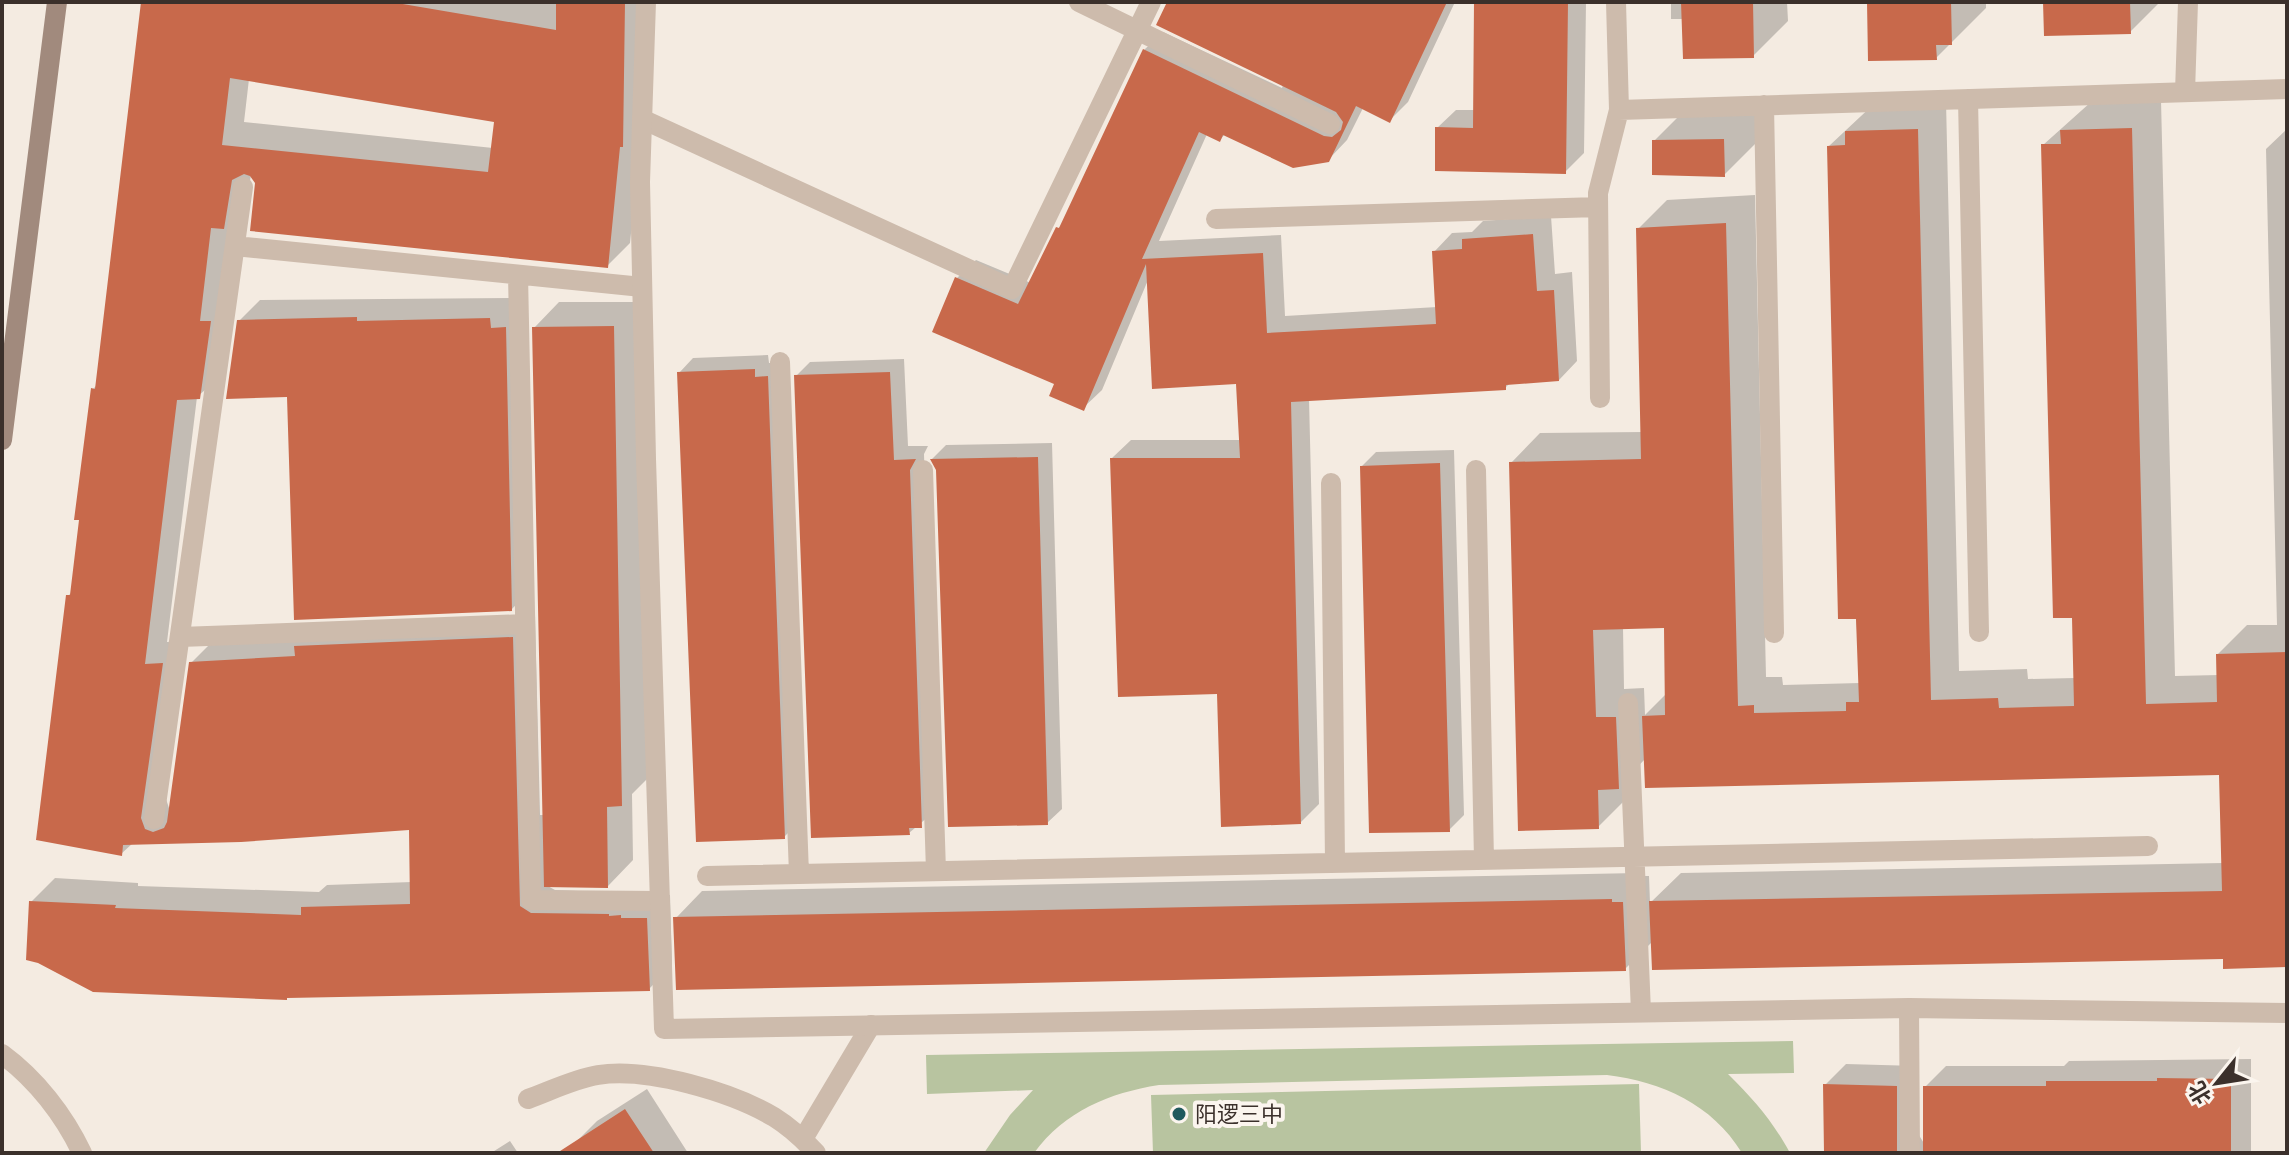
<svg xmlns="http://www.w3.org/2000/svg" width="2289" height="1155" viewBox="0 0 2289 1155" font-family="Raleway,'Noto Sans SC',sans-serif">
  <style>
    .green { fill: #b8c4a0 }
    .shadow { fill: #0003; fill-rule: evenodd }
    .building { fill: #c8694b; fill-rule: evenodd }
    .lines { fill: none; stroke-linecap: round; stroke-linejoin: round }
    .lane { stroke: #cdbbac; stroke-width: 20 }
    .street { stroke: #cdbbac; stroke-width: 20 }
    .secondary { stroke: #a18a7d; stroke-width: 20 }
    .poi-dot { fill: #1f5a5e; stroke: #fbf5ee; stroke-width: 3 }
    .labels { text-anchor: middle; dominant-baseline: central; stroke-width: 8; stroke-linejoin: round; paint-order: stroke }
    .poi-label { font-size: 22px; fill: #3b302b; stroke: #fbf5ee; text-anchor: start }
  </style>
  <rect width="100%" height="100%" fill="#f4ebe1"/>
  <path class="green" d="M1793,1041L1794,1073L1728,1074C1754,1100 1772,1120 1790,1153H1742C1712,1104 1662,1082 1607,1075L1159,1085C1109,1093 1065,1111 1034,1153H984L1010,1115L1033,1090L927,1094L926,1055Z
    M1639,1084L1641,1153H1153L1151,1095Z"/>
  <path class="shadow" d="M144,2H647L642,125L630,243L607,266L257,182L251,174L223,374L197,397L167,642L185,641L164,793L170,811L191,663L215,639L320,623L535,615L540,815H544L534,328L559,302H638L647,779L632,794L633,860L608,886L546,885L555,890L670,895L672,965L649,989L31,902L55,878L138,883V886L319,892L327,885L412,882L411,828L133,843L121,854L68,596L73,591L93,389L98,384ZM249,79L497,121L493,148L244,122Z
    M1170,2H1455L1408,102L1390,120L1363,108L1347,140L1328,160L1225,134L1220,140L1207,134L1159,241L1281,235L1285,316L1437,307L1434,252L1452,233L1472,232L1483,221L1551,216L1555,274L1572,272L1577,361L1559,380L1510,383L1505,388L1309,399L1319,804L1301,822L1219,692L1112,458L1131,440H1241L1238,381L1148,280L1102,390L1083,408L957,278L976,260L1031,283L1058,229L1063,223L1144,50L1163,32L1282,88L1283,85Z
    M1476,2H1586L1584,153L1565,172L1437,128L1456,110H1475Z
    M1671,2H1787L1788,21L1753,56L1683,19H1671Z
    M1869,2H1986V8L1936,58Z
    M2045,2H2160L2130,32Z
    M2161,100L2175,676L2219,675L2218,654L2247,625H2277L2266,149L2287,129V966L2225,957L1653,941L1625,969L676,918L702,891L1638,873V876H1649L1650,903L1681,873L2223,863L2221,773L1645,759L1627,778V798L1598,827L1511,463L1540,433L1643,432L1638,229L1667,200L1755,195L1766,677H1782L1783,685L1860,683L1829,146L1876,102L1946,101L1959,671L2027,669L2028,679L2075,678L2074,616L2043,145L2091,102ZM1666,626L1667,693L1645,715L1644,688L1624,689L1623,627Z
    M1758,105L1759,140L1724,175L1654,141L1689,106Z
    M511,298L532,588L511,610L289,395L239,321L260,300Z
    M768,355L769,363H781L798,823L784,837L679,373L693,358Z
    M904,359L908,446H928L924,454L935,811L909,833L796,376L810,362Z
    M1052,443L1062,809L1047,823L938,469L932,459L946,445Z
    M1454,450L1464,815L1449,830L1362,466L1376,452Z
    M2251,1059V1153H1826L1825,1085L1846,1064L1917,1066V1132L1925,1145V1087L1946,1066H2064L2069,1061Z
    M647,1089L688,1153H583L576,1142L597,1121Z
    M510,1141L518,1153H491Z"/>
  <path class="building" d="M141,2H391L556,30V2H625L623,147H620L608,268L250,231L255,183L250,176L244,174L232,180L224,229L211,228L200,321H211L200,399L177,400L145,664L163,663L141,818L145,829L153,832L164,828L167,822L189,662L295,656L294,646L513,637L520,906L531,913L609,914V916L621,915V918H647L650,991L287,998V1000L93,992L38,963L26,960L29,901L116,905L115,908L301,915V907L410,904L409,830L241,842L123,845L122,856L36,840L66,595H70L79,520H74L91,388L95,389ZM230,78L494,122L488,172L222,145Z
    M1167,2H1447L1390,123L1356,106L1329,162L1293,168L1223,135L1220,142L1199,132L1142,259L1263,253L1267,333L1436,324L1432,251L1462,249V239L1533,234L1537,291L1554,290L1559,381L1506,385V390L1291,402L1301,824L1221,827L1217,694L1118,697L1110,458H1240L1236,384L1152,389L1146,264L1084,411L1049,396L1054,384L932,332L955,277L1018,304L1056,227L1059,228L1143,49L1324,136L1332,137L1341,130L1343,122L1336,112L1156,25Z
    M1474,2H1568L1566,174L1435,171V127L1473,128Z
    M1681,2H1753L1754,58L1683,59Z
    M1867,2H1951L1952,45H1936L1937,60L1868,61Z
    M2043,2H2130L2131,34L2044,36Z
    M2132,128L2146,704L2217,702L2216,654L2287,652V967L2223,969V959L1652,970L1649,901L2222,891L2219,775L1645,788L1642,716L1665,715L1664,628L1593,630L1596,717H1616L1619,789L1598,790L1599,829L1518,831L1509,462L1641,459L1636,228L1726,223L1738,706L1754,705V713L1846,711V702H1859L1856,619H1838L1827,146L1845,145V131L1918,129L1931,700L1998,698L1999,708L2074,706L2072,618H2053L2041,144H2061L2060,130Z
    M1724,139L1725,177L1652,175V140Z
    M357,317V321L490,318L491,328L506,327L512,611L294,620L287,397L226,399L237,320Z
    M614,326L622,806L607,807L608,888L544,887L532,327Z
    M755,369V377L768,376L785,839L696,842L677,372Z
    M890,372L894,460L916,459L910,470L922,828H909L910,835L811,838L794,375Z
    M1038,457L1048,825L948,827L936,470L930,459Z
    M1440,463L1450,832L1369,833L1360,466Z
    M1612,899V902H1623L1626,971L676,990L673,917Z
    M2157,1078L2231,1079V1153H1923V1086H2046V1081H2157Z
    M1823,1084L1897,1086V1153H1824Z
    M625,1109L654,1153H557Z"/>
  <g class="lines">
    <path class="lane" d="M1079,2L1330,124
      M2185,92L2188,2
      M1968,99L1979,632
      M1764,105L1774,633
      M1619,110L2287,89
      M642,119L1012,289L1151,2
      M1216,219L1598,207
      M235,246L642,287
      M518,275L531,900L660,901
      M780,362L799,874
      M1600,398L1598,193L1619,110L1616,2
      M923,470L936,871
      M1476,470L1484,860
      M1331,483L1335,863
      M180,637L525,624
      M1628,703L1641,1012
      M154,819L243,187
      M707,876L2148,846
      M528,1099C550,1091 574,1079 598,1075C647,1067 732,1092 774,1117C790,1127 804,1140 816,1153
      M803,1139L871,1025"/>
    <path class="street" d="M646,2L640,182L646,459L664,1029L1909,1008L2287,1013
      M1909,1008L1910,1153
      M2,1054C36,1079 64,1115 82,1153"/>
    <path class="secondary" d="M2,440L57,2"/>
  </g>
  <circle class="poi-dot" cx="1179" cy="1114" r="8"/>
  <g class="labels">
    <g class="poi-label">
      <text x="1195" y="1114">阳逻三中</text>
    </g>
  </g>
  <rect width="2289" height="1155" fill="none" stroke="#3b302b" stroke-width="8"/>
  <g transform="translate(2217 1083) rotate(240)" stroke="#fbf5ee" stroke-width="6" paint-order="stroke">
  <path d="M0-6L14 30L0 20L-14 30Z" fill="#3b302b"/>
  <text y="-12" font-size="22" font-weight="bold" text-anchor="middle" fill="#3b302b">北</text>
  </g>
</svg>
